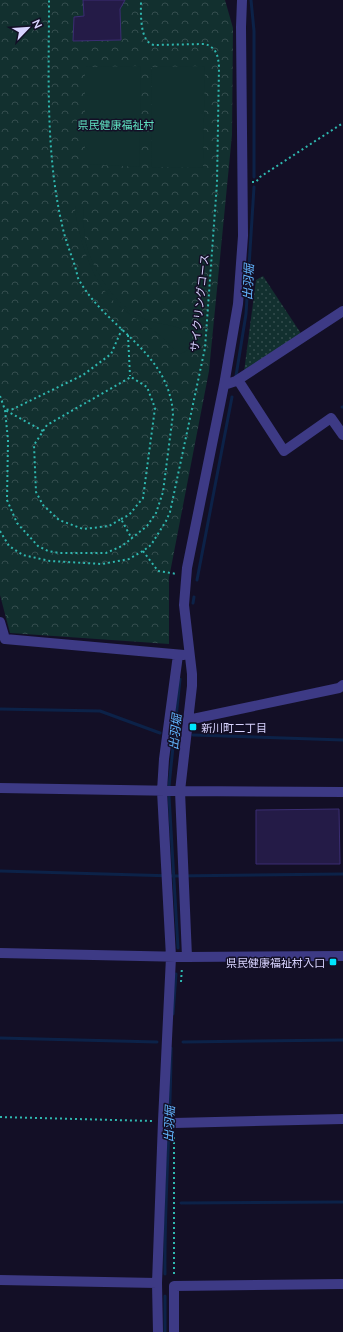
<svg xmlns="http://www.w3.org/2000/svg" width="343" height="1332" viewBox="0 0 343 1332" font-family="Lato,'Noto Sans JP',sans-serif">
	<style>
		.grass { fill: url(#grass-dots) }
		.park { fill: url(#park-crowns) }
		.pitch { fill: #12302f }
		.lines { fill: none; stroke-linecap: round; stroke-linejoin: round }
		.stream { stroke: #0c2248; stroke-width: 3 }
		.building { fill: #241b47; stroke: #3b2d73 }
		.path { stroke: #2fb8b0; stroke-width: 2; stroke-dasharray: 2 3; stroke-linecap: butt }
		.minor { stroke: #3d3a85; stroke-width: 10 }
		.poi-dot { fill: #00e5ff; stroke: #130f26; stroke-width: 1.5 }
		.labels { text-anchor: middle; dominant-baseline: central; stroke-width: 3; stroke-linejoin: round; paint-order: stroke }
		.park-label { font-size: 11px; fill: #5fe0c0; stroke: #130f26 }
		.street-label { font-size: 11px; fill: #d9d4ff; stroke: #130f26 }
		.poi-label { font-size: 11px; fill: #d9d4ff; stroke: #130f26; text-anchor: start }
		.water-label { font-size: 12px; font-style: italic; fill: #62b6ff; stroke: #130f26 }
	</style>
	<defs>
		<pattern id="grass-dots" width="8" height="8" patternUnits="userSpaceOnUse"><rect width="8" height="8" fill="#12302f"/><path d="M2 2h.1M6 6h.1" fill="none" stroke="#344d4e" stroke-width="1.8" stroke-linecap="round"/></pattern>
		<pattern id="park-crowns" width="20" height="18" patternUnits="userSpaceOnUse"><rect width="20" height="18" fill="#12302f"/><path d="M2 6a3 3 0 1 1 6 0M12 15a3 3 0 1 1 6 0" fill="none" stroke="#344d4e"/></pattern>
	</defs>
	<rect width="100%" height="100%" fill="#130f26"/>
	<path class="grass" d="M263 276 302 335 244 372 256 280Z"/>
	<path class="park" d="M0 0H225L233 28 232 135 209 371 169 578V644L10 633 0 595Z"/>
	<path class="pitch" d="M141 66 139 167 85 164V67Z
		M205 66 203 168 151 167 152 67Z
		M80 204 83 207C84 220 83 233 87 247 96 277 119 310 150 321 161 325 173 324 183 330 199 338 194 350 179 354 171 346 163 337 154 331 142 322 128 314 117 304 92 283 80 242 75 211L76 206Z"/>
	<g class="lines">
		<path class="stream" d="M251 0 254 31V177
			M236 376 246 314 254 187
			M342 407H343
			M197 580 232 397
			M193 603 194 597
			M0 709 100 711 160 733
			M193 735 343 740
			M169 786 180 679
			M169 796 178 948
			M0 871 174 876 343 874
			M173 1014 176 974
			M0 1038 157 1042
			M183 1042 343 1040
			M181 1203 343 1202
			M165 1274C164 1199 171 1123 171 1048
			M165 1332V1296"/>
	</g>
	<path class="building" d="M83 0H125L120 9 121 40 73 41 74 17 84 16Z
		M339 809 340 864H256V810Z"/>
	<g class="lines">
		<path class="path" d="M252 182H256L260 177 343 123
			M128 335 130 376
			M0 396 5 410 8 440 7 500 17 523 38 546 48 551 59 553H106L122 546 147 526 156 513 163 492 173 414C169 350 105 329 78 278 77 274 76 270 75 266 71 254 66 242 63 229 45 154 49 76 49 0
			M43 431 5 410 13 409 83 375 111 354 122 329
			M121 519 129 515 143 498 155 408 147 387 131 377 47 425 34 445 36 492 43 505 59 520 83 529 109 526 121 519 132 539
			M0 531 9 546 23 555 50 561 102 564 129 559 143 551 151 545 166 521 170 512 205 348 217 183 219 67C218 56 217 48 205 44L154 45C139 42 141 12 141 0
			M143 551 158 571 177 574
			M181 982 182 967
			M0 1117 153 1121
			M174 1132V1276"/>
		<path class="minor" d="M238 380 284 451 331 418 343 435
			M224 385 236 381 343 311
			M0 622 5 639 184 655
			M188 720 339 688 343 685
			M0 788 180 791 343 792
			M0 953 187 957 343 956
			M187 957 180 791 192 686V674L184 605 187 568 224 385 238 304 243 236 241 27 242 0
			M174 1123 343 1119
			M0 1280 157 1283
			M158 1332 157 1283 163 1121 171 957 162 791 164 759 178 655
			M174 1332V1286L343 1284"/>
	</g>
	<g class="poi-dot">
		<rect x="189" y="723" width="8" height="8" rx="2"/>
		<rect x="329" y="958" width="8" height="8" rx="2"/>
	</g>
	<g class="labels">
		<g class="park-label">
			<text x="116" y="124">県民健康福祉村</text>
		</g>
		<g class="street-label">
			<text transform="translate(199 303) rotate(-84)">サイクリングコース</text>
		</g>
		<g class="poi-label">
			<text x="201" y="727">新川町二丁目</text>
			<text x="325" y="962" text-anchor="end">県民健康福祉村入口</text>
		</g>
		<g class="water-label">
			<text transform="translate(248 282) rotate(-87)">出羽堀</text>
			<text transform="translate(175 732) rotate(-84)">出羽堀</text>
			<text transform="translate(169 1124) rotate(-87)">出羽堀</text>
		</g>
	</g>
	<g transform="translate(28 28) rotate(65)" stroke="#130f26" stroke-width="3" paint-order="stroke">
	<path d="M0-3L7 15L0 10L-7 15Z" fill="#d9d4ff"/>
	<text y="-6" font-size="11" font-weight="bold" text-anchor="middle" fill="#d9d4ff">N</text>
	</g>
</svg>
